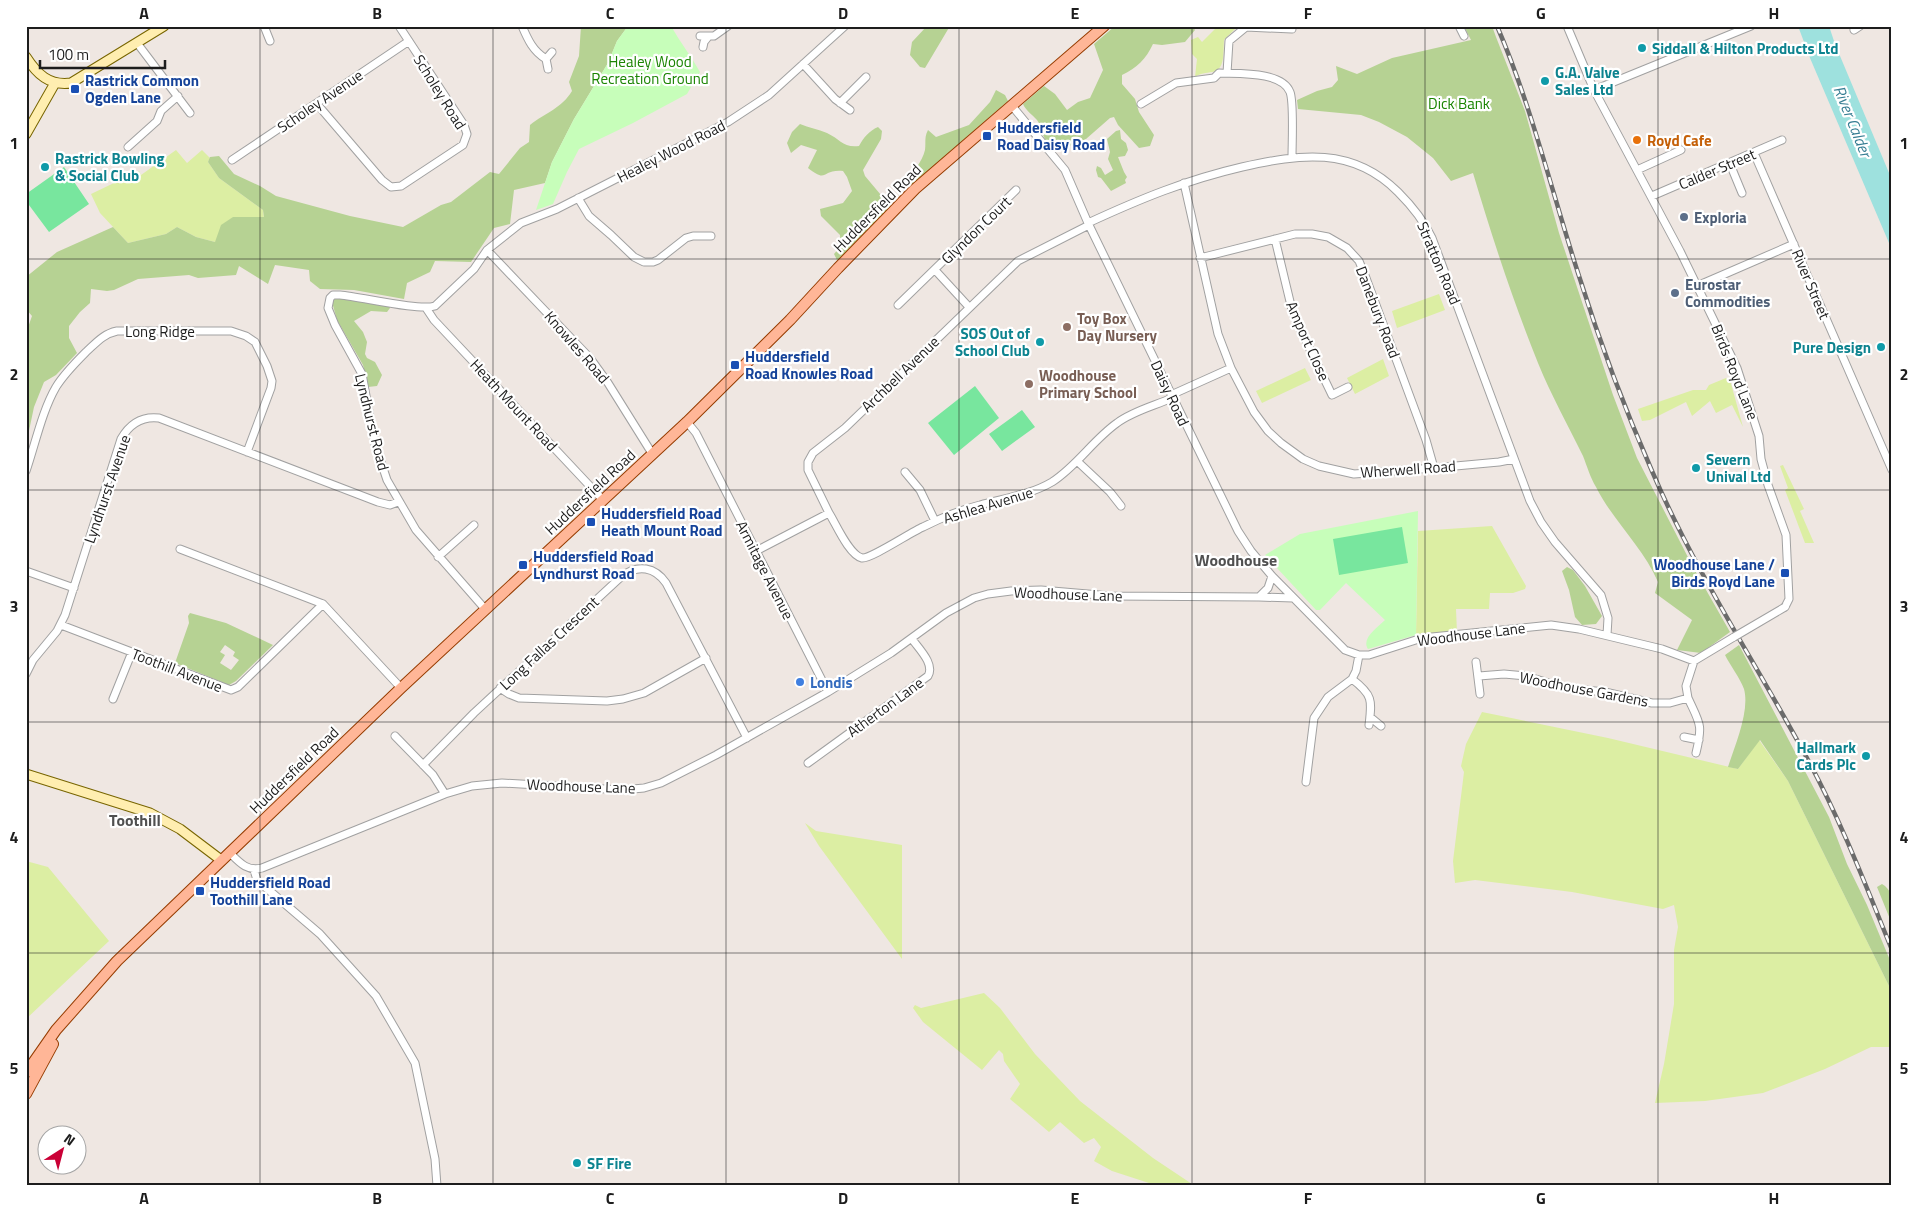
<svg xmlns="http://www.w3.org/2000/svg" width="1918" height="1212" viewBox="0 0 1918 1212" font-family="'Titillium Web',sans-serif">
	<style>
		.grass { fill: #dceea3 }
		.forest { fill: #b6d293; fill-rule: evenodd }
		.park { fill: #c7feba }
		.pitch { fill: #78e69e }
		.water { fill: #9ee1de }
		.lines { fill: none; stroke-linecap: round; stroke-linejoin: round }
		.street-casing { stroke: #a1a1a1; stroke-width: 9 }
		.secondary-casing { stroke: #786500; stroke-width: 11 }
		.primary-casing { stroke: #963c00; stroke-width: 12 }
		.street { stroke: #fff; stroke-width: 7 }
		.secondary { stroke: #ffeeb0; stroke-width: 9 }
		.primary { stroke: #ffb697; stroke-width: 10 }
		.rail-casing { stroke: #6b6b6b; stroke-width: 4.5 }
		.rail { stroke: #fff; stroke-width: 2.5; stroke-dasharray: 8; stroke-linecap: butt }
		.street-bridge-casing { stroke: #a1a1a1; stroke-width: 9; stroke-linecap: butt }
		.street-bridge { stroke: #fff; stroke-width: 7 }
		.grid { fill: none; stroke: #1d1d1d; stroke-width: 1; stroke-opacity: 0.55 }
		.culture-dot { fill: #0f9aa8; stroke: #fff; stroke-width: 2 }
		.transit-dot { fill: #1a4fb4; stroke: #fff; stroke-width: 2 }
		.food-dot { fill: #e8710a; stroke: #fff; stroke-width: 2 }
		.service-dot { fill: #5c6f8a; stroke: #fff; stroke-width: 2 }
		.education-dot { fill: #8d6e63; stroke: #fff; stroke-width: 2 }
		.shop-dot { fill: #3f7fe0; stroke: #fff; stroke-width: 2 }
		.labels { text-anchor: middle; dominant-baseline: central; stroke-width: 4.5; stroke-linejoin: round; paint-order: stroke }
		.culture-label { font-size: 15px; font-weight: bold; fill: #0d838f; stroke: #fff; text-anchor: start }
		.park-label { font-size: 15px; fill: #1a8402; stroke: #fff }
		.transit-label { font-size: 15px; font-weight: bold; fill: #164399; stroke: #fff; text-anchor: start }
		.street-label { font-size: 15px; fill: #1d1d1d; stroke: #fff }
		.food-label { font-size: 15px; font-weight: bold; fill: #c56008; stroke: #fff; text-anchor: start }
		.service-label { font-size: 15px; font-weight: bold; fill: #4e5e75; stroke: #fff; text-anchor: start }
		.education-label { font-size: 15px; font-weight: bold; fill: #785e54; stroke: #fff; text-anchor: start }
		.shop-label { font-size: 15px; font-weight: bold; fill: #366cbe; stroke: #fff; text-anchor: start }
		.water-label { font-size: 16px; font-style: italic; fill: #377e93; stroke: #fff }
		.neighbourhood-label { font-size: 16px; font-weight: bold; fill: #505050; stroke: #fff }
		.neatline { fill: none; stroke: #1d1d1d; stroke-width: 2 }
		.grid-label { font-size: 16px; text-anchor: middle; font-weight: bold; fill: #1d1d1d }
	</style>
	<rect width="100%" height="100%" fill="#efe7e2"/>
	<path class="grass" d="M1218 26 1237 27 1224 40C1223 51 1226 70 1212 72 1206 73 1200 73 1195 77L1197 59 1192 54 1191 40 1198 37 1202 42Z
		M176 150 187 163 202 150 210 158 208 162 219 178 263 210 264 218 215 242 196 237 177 227 166 234 128 243 100 213 91 194 139 171 141 175Z
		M1439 294 1445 310 1397 328 1392 311Z
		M1383 359 1389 376 1355 394 1347 378Z
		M1305 368 1311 380 1262 403 1256 391Z
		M1726 378 1730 380 1743 427 1732 405 1716 413 1710 401 1692 416 1686 402 1650 420 1642 421 1638 409 1693 390H1706L1709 385Z
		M1783 465 1804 509 1800 511 1814 543H1805L1785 490 1788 488 1780 466Z
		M1492 526 1526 586 1525 589 1513 593H1490L1489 609H1456L1457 633 1416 635 1418 531Z
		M1482 712 1608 738 1738 769 1759 740 1788 781 1892 992V1047H1871L1825 1069 1763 1093 1705 1101 1655 1103 1664 1064 1674 1004V950L1678 927 1674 905 1663 909 1572 892 1475 880 1455 883 1453 861 1464 772 1461 766 1466 744Z
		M805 823 816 831 902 845V959L819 846Z
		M26 861 48 867 109 941 26 1019Z
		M984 993 1000 1008 1035 1054 1080 1101 1153 1158 1195 1186H1152V1184L1112 1171 1094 1161 1101 1147 1094 1138 1084 1143 1060 1122 1049 1132 1010 1099 1020 1084 1004 1061 1003 1054 999 1050 982 1070 923 1022 913 1008 915 1005 921 1008Z"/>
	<path class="forest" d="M581 26H628L617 41 608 63 574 119 552 162 545 183 514 190 510 224 494 228 471 262 435 261 430 272 407 283 404 299 354 290 320 289 310 281 309 270 275 265 268 284 239 266 236 275 198 278 189 275 138 279 114 290 107 291 91 289 90 303 80 312 69 326V338L77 353 56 375 44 382 34 407 26 445V333L32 316 26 309V277L57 252 113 227 128 243 166 234 177 227 196 237 215 242 221 225 233 217H264L263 210 219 178 208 162 210 157 219 156 234 174 260 186 276 196 350 216 403 227 441 205 451 202 490 172 499 174 520 148 529 142 530 125C545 113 562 108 572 91L569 82 579 56Z
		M927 26H950L925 68 920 67 910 55 912 42Z
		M1115 26H1192L1195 30 1185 42 1162 45 1153 44C1146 59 1137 68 1122 75V84L1135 99 1139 112 1154 135 1150 146 1139 148 1118 125 1114 117 1110 118 1086 139 1057 151C1039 139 1046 133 1037 120 1032 114 1026 111 1023 104L1044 86 1055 94 1067 110 1078 102 1090 98 1103 70 1094 44Z
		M1464 26H1492L1496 37 1525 111 1559 233 1613 395 1637 458 1693 567 1730 632 1701 653 1677 650 1692 620 1655 593 1658 582C1643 547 1613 521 1596 487 1590 477 1587 466 1583 456 1568 425 1551 395 1538 363 1513 301 1492 237 1473 173L1451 181 1433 158 1407 137 1379 122 1361 115 1298 109 1297 100 1317 91 1332 87 1338 80 1336 66 1357 74 1392 58 1471 40Z
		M996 90 1005 95 1008 101 912 185 907 186 906 181C913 172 922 162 925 150 926 143 924 137 928 130L936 137 969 125 990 102Z
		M800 124C809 128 818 129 827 133 840 139 843 148 859 146 864 137 869 131 878 127L882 131 881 139 863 170 865 176 891 207 841 258 837 260 834 254 841 246 840 235 821 216 820 209 843 203 852 191 847 177 843 171C821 169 828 184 808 168L817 150 801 145 791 153 787 143 792 132Z
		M1120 130 1121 139 1126 143 1128 150 1125 156 1118 157 1124 172 1127 177 1125 180 1126 183 1111 191 1101 178 1098 177 1096 170 1097 166 1101 168 1105 175 1113 170 1108 159 1110 152 1107 139 1116 131Z
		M337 297 389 304 390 308 387 312 371 311 354 321 363 332 367 342 365 354 367 358 375 362 382 375 377 386 368 387 363 365 337 320 332 302Z
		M1567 567 1573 570 1585 586 1602 616 1596 624 1582 625 1575 617 1569 590 1562 571Z
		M190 613 226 623 273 645 236 681 229 685 175 663 189 623 188 616ZM225 645 235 652 233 656 239 660 231 670 220 663 225 655 220 652Z
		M1739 645 1829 817 1847 864 1867 905 1892 965V992L1788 781 1760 740 1738 769 1728 767C1735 745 1750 711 1744 689 1740 678 1730 665 1725 655Z
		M1882 884C1896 892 1892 909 1892 924L1877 887Z"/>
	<path class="park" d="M628 26H671C680 42 691 56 700 72L687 94 633 123 579 149 567 172 553 204 536 210 552 162 574 119 608 63 617 41Z
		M1418 511 1416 635 1368 649C1361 638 1377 628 1385 620L1346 583 1320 610H1316L1265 555 1300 534Z"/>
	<path class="pitch" d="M64 167 89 204 49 232 26 201V194Z
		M975 386 999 418 954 455 928 423Z
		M1022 410 1035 427 1002 451 989 434Z
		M1402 527 1408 563 1339 575 1333 539Z"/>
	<path class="water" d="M1798 26H1829L1835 44 1892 180V250L1810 58Z"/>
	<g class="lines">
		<defs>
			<path id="street" d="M264 26 270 41
				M522 26C528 40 533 51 546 59
				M1459 26 1464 36
				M1567 26 1594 90 1680 251 1737 368 1759 436 1761 459 1768 485 1786 535 1789 599 1785 607
				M1854 30 1860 26
				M700 36H714L728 26
				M137 43 190 113
				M703 47 704 42 708 37
				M803 64 835 99 850 110
				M548 69 546 59 552 52
				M1227 73 1229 41 1246 27 1292 29
				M1594 90 1751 26
				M840 103 866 77
				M317 104 382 180 391 187 401 186 463 145 467 134 464 125 399 26
				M1141 104 1176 83 1214 78 1219 73C1238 74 1282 71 1290 92 1294 102 1292 143 1292 157
				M1012 106 1065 170 1088 223 1238 531 1251 551 1272 576 1345 650 1359 655H1369L1422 638 1551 625 1579 629 1662 649 1694 661 1734 637
				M128 147 157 121 161 111 178 96
				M1754 153 1892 470
				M232 160 409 41
				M1730 164 1742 193
				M1637 170 1681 150
				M1184 183 1218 334 1231 368 1254 412 1268 431 1281 443 1303 459 1319 466 1354 474 1434 468 1499 462 1514 459
				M1652 196 1782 140
				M578 198 589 216 611 235 634 257 644 262H653L658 260 686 238 693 236H711
				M1088 223C1140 199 1186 180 1242 167 1300 154 1352 146 1398 192 1412 206 1424 221 1432 238L1530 501 1541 522 1555 542 1601 595 1608 618 1607 635
				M1275 239 1293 314 1332 395 1348 387
				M487 250 590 358 608 383 653 455
				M1200 258 1295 234H1312L1328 237 1347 248 1359 261 1366 278 1426 440 1434 468
				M935 270 969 307
				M1697 286 1794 244
				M898 305 1016 190
				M426 308 434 320 603 500
				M1171 395 1231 368
				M687 422 696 433 828 692
				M1077 461 1110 492 1121 506
				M26 471C35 445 42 411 56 387 64 374 75 363 86 352 96 343 103 334 117 331H231L246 336 255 342 267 366 272 381 271 388 247 452
				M905 472 920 490 935 521
				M829 513 808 470V462L813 453 845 428 1018 261 1089 225
				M180 549 323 604 401 688
				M756 551 829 513C836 524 849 555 862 558 871 559 911 532 923 527 941 518 960 510 980 505 1005 498 1030 495 1052 482 1077 466 1093 440 1117 423 1133 411 1154 406 1172 398
				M438 557 474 525
				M26 571 74 588
				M1259 597 1293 598
				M485 609 416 530 387 480 375 444 362 374 335 325 328 308 330 298 333 295H340C362 297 418 311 435 306L474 269 487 250 521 223 557 209 728 122 769 95 845 26
				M61 625 231 690 238 687 323 604
				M1476 662 1480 694
				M26 674 33 660 57 631 65 615 121 439C130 423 142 416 159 418L378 502 390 505 398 502
				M1479 676 1504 674 1526 676 1565 688 1605 692 1652 703H1670L1688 698C1700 724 1703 724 1696 753
				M1352 679C1373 695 1372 700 1369 725
				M500 688 509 694 519 698 607 701 623 699 644 693 706 658
				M1688 698 1686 686 1694 661
				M113 699 132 652
				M1370 717 1381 726
				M395 736 433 775 445 794
				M1684 737 1699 740
				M808 763 928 676C935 664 919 649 912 639
				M423 765 474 713 622 576C638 564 655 567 666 583L747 738
				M1306 782 1314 718 1328 697 1352 679 1356 671 1359 655
				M229 852C239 862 247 872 262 868L445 794 472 786 502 783 622 790 644 788 661 783 716 755 828 692 891 653 946 613 974 598 988 594 1011 591 1041 590 1111 596 1259 597 1268 588 1272 576
				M254 870 257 880 320 934 376 996 415 1063 435 1159 437 1186"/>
			<path id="secondary" d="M26 57C37 74 49 86 71 83L164 26
				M26 134 55 83
				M26 774 150 813 180 829 221 860"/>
			<path id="primary" d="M26 1073 56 1030 117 961 401 688 687 422 790 320 838 268 915 189 1104 26
				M26 1094 53 1044"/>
		</defs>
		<use href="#street" class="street-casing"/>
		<use href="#secondary" class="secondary-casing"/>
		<use href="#primary" class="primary-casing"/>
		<use href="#street" class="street"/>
		<use href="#secondary" class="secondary"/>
		<use href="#primary" class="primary"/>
		<defs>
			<path id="rail" d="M1497 26C1532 107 1552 193 1579 276 1600 343 1624 407 1652 471 1695 572 1756 663 1808 760 1841 821 1866 886 1892 950"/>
		</defs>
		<use href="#rail" class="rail-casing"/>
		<use href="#rail" class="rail"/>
		<defs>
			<path id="street-bridge" d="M1734 637 1785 607"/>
		</defs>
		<use href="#street-bridge" class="street-bridge-casing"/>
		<use href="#street-bridge" class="street-bridge"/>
	</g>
	<path class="grid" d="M260 26V1186M493 26V1186M726 26V1186M959 26V1186M1192 26V1186M1425 26V1186M1658 26V1186M26 259H1892M26 490H1892M26 722H1892M26 953H1892"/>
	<g class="culture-dot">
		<circle cx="1642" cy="48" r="5"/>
		<circle cx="1545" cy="81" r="5"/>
		<circle cx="45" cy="167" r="5"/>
		<circle cx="1040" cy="342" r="5"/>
		<circle cx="1881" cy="347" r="5"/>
		<circle cx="1696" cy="468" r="5"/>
		<circle cx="1866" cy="756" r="5"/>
		<circle cx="577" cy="1163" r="5"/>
	</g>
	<g class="transit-dot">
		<rect x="70" y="84" width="10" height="10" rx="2.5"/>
		<rect x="982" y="131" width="10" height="10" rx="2.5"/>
		<rect x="730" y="360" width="10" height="10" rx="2.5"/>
		<rect x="586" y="517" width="10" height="10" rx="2.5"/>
		<rect x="518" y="560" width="10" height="10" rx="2.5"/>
		<rect x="1780" y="568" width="10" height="10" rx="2.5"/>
		<rect x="195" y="886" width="10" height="10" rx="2.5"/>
	</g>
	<circle class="food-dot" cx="1637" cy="140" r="5"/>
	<g class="service-dot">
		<circle cx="1684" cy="217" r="5"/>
		<circle cx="1675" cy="293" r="5"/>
	</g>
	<g class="education-dot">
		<circle cx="1067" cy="327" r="5"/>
		<circle cx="1029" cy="384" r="5"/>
	</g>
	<circle class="shop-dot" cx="800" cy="682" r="5"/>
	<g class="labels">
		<g class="culture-label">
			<text x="1652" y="48">Siddall &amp; Hilton Products Ltd</text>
			<text x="1555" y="72">G.A. Valve<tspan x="1555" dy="17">Sales Ltd</tspan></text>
			<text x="55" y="158">Rastrick Bowling<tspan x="55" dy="17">&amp; Social Club</tspan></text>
			<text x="1030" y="333" text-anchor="end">SOS Out of<tspan x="1030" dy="17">School Club</tspan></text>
			<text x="1871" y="347" text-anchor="end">Pure Design</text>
			<text x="1706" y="459">Severn<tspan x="1706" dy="17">Unival Ltd</tspan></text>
			<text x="1856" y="747" text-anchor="end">Hallmark<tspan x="1856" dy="17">Cards Plc</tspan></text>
			<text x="587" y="1163">SF Fire</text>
		</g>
		<g class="park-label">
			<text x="650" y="61">Healey Wood<tspan x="650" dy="17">Recreation Ground</tspan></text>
			<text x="1459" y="103">Dick Bank</text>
		</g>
		<g class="transit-label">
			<text x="85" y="80">Rastrick Common<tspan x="85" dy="17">Ogden Lane</tspan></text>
			<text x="997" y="127">Huddersfield<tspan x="997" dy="17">Road Daisy Road</tspan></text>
			<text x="745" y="356">Huddersfield<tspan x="745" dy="17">Road Knowles Road</tspan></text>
			<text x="601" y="513">Huddersfield Road<tspan x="601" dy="17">Heath Mount Road</tspan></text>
			<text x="533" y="556">Huddersfield Road<tspan x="533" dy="17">Lyndhurst Road</tspan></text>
			<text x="1775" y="564" text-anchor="end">Woodhouse Lane /<tspan x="1775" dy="17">Birds Royd Lane</tspan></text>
			<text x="210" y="882">Huddersfield Road<tspan x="210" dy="17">Toothill Lane</tspan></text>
		</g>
		<g class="street-label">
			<text transform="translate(440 92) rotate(58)">Scholey Road</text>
			<text transform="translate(320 101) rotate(-34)">Scholey Avenue</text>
			<text transform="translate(671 151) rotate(-27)">Healey Wood Road</text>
			<text transform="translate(1717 169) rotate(-23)">Calder Street</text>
			<text transform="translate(877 208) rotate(-45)">Huddersfield Road</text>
			<text transform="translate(976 230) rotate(-44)">Glyndon Court</text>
			<text transform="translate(1439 263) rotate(67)">Stratton Road</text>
			<text transform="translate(1811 284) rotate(67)">River Street</text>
			<text transform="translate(1378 312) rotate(69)">Danebury Road</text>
			<text x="160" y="331">Long Ridge</text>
			<text transform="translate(1308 341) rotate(66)">Amport Close</text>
			<text transform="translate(577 347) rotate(49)">Knowles Road</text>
			<text transform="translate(1735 372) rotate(68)">Birds Royd Lane</text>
			<text transform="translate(900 374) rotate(-44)">Archbell Avenue</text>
			<text transform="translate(1170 393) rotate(65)">Daisy Road</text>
			<text transform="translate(514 405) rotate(47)">Heath Mount Road</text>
			<text transform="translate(372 422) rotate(76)">Lyndhurst Road</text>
			<text transform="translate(1408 469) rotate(-4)">Wherwell Road</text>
			<text transform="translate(107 489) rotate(-71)">Lyndhurst Avenue</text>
			<text transform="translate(590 492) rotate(-43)">Huddersfield Road</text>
			<text transform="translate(988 505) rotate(-17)">Ashlea Avenue</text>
			<text transform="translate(765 570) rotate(63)">Armitage Avenue</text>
			<text transform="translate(1068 594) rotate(2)">Woodhouse Lane</text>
			<text transform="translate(1471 634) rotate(-7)">Woodhouse Lane</text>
			<text transform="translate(549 643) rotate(-43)">Long Fallas Crescent</text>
			<text transform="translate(177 670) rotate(21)">Toothill Avenue</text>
			<text transform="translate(1584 689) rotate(11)">Woodhouse Gardens</text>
			<text transform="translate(885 707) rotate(-36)">Atherton Lane</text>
			<text transform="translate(294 770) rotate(-44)">Huddersfield Road</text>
			<text transform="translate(581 786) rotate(2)">Woodhouse Lane</text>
		</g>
		<g class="food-label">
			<text x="1647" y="140">Royd Cafe</text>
		</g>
		<g class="service-label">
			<text x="1694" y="217">Exploria</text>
			<text x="1685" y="284">Eurostar<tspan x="1685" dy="17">Commodities</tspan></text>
		</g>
		<g class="education-label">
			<text x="1077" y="318">Toy Box<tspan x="1077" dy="17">Day Nursery</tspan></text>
			<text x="1039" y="375">Woodhouse<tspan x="1039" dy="17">Primary School</tspan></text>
		</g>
		<g class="shop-label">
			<text x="810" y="682">Londis</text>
		</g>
		<g class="water-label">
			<text transform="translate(1853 121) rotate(68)">River Calder</text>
		</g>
		<g class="neighbourhood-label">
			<text x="1236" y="560">Woodhouse</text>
			<text x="135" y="820">Toothill</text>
		</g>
	</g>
	<rect width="1918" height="1212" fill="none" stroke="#ffffff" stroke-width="55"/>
	<g transform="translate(62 1150) rotate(36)"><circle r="24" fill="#ffffff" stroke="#a5a5a5"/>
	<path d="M0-4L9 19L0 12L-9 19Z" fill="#ca0036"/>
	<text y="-8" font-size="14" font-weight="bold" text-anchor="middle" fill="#1d1d1d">N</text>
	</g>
	<path d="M40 60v8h125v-8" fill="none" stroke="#1d1d1d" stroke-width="2.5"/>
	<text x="48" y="60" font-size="15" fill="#1d1d1d" stroke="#ffffff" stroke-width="4" paint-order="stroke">100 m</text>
	<rect x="28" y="28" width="1862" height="1156" class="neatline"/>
	<g class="grid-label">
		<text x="144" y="19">A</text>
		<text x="377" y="19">B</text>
		<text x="610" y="19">C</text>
		<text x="843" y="19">D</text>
		<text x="1075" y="19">E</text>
		<text x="1308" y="19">F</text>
		<text x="1541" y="19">G</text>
		<text x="1774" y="19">H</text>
		<text x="14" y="149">1</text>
		<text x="1904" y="149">1</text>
		<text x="14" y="380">2</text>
		<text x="1904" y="380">2</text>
		<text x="14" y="612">3</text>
		<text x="1904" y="612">3</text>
		<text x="14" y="843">4</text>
		<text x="1904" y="843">4</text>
		<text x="14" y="1074">5</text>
		<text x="1904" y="1074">5</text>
		<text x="144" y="1204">A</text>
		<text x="377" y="1204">B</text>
		<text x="610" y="1204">C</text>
		<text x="843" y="1204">D</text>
		<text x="1075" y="1204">E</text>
		<text x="1308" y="1204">F</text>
		<text x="1541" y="1204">G</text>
		<text x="1774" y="1204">H</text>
	</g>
</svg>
